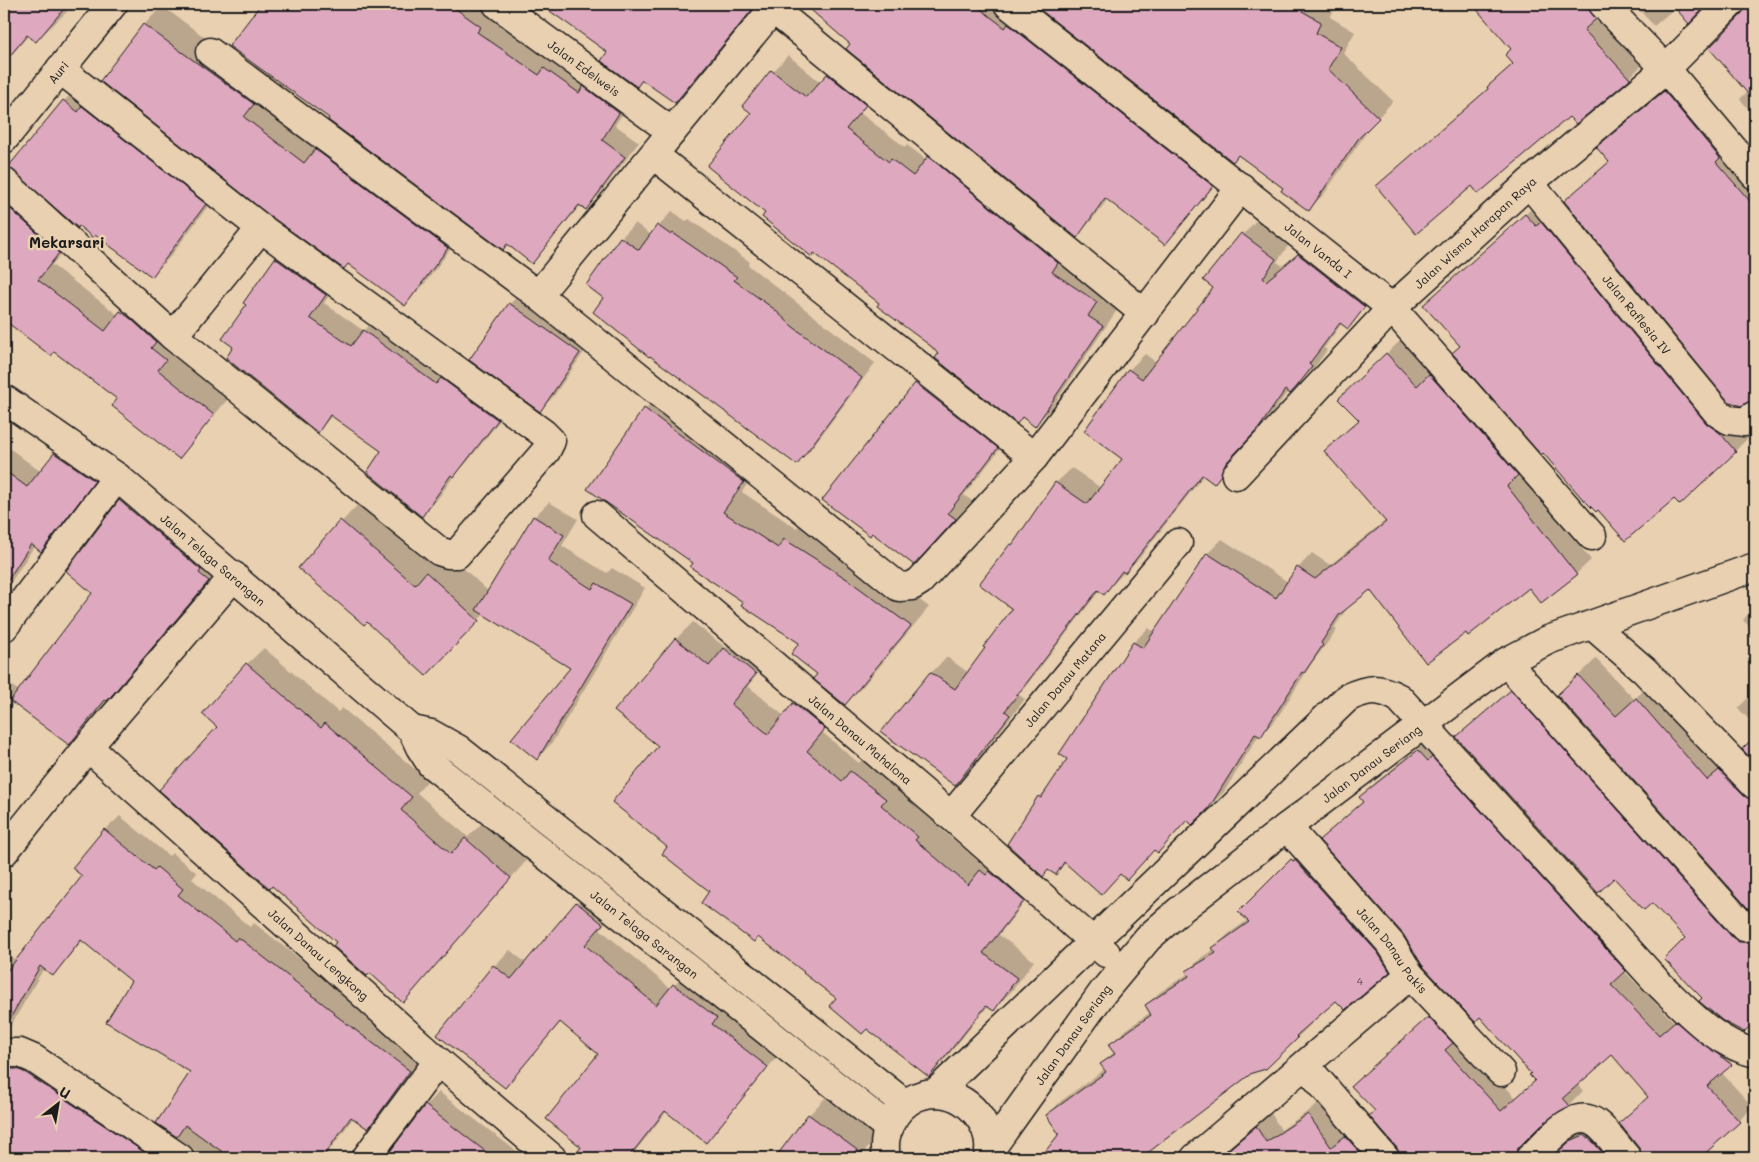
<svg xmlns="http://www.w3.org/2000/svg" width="1759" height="1162" viewBox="0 0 1759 1162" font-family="Mali,sans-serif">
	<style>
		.shadow { fill: #0003 }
		.building { fill: #dea8be; stroke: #1c1c1c }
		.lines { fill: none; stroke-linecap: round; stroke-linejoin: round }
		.street-casing { stroke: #1c1c1c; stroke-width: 31 }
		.secondary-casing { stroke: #1c1c1c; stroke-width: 31 }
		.street { stroke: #e9d0b1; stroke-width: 28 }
		.secondary { stroke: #e9d0b1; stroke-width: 28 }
		.labels { text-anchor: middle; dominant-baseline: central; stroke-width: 5; stroke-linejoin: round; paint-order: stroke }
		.number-label { font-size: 10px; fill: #4c3f44 }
		.street-label { font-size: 12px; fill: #1c1c1c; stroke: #e9d0b1 }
		.quarter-label { font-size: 15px; font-weight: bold; fill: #1c1c1c; stroke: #e9d0b1 }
	</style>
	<rect width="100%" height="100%" fill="#e9d0b1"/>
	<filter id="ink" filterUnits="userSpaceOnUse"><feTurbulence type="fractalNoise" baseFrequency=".02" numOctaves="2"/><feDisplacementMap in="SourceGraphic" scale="10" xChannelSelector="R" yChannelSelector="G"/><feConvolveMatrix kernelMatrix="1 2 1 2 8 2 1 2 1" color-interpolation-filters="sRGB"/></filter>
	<g filter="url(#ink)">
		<path class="shadow" d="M4 4H75L36 41 29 35 4 63Z
			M262 4H482L494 12 490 17 553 61 633 98 615 125 639 142 600 194 586 208 581 205 532 262 230 46Z
			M542 4H758L675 102 644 79 637 86 609 51Z
			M806 4H1007L1227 171 1165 244 1108 199 1091 221 1076 236Z
			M1035 4H1331L1336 7 1330 17 1355 32 1343 53 1393 101 1373 123 1324 194 1309 209 1285 188 1239 154 1233 160Z
			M1472 4H1609L1643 64 1629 78 1570 115 1472 184 1378 186 1489 88 1514 63 1513 49Z
			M1634 4H1707L1689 22 1676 7 1654 26Z
			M1750 4H1755V117L1740 99 1748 91 1742 16Z
			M162 6 466 228 423 286 404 304 144 25Z
			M788 55 820 82 836 66 880 90 860 113 905 147 907 145 927 160 944 142 1112 286 1102 300 1117 310 1050 410 1034 425 1023 416 1017 422 881 303 767 213 753 113 744 106Z
			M1679 78 1755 184V399L1741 404 1566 201 1610 161 1598 147Z
			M82 83 223 186 170 257 152 275 10 167 64 101Z
			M4 178 73 238 52 265 118 315 136 297 180 345 172 355 228 399 178 458 119 399 55 350 7 321 4 324Z
			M1540 201 1749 437 1735 451 1462 346 1425 305Z
			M672 211 686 221 689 219 750 262 748 265 875 363 811 449 797 464 605 298 621 238 635 223 651 235Z
			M1258 218 1290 243 1277 262 1283 266 1314 239 1380 291 1348 327 1342 323 1324 348 1327 350 1314 368 1290 392 1288 391 1274 411 1240 447 1236 458 1229 467 1214 482 1204 475 1141 556 1104 593 1100 590 1019 695 1025 699 971 769 955 785 931 673 947 657 969 673 1014 608 1011 545 1020 536 1056 483 1072 468 1101 488 1124 459 1085 431 1129 370 1145 354 1157 363 1215 288 1204 280Z
			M291 244 340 280 324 303 364 331 378 316 512 405 468 461 454 476 436 501 422 515 383 451 333 415 318 431 235 346 247 305 245 303 276 258Z
			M523 290 593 339 553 397 540 410 471 360 510 304Z
			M1401 340 1521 471 1591 560 1576 574 1541 601 1529 587 1466 631 1371 588 1349 605 1334 628 1337 630 1312 663 1275 721 1259 735 1224 792 1192 823 1188 819 1158 851 1155 849 1121 873 1101 893 1067 862 1056 873 1039 797 1052 784 1068 759 1061 754 1134 642 1148 628 1155 632 1208 553 1222 539 1288 582 1298 568 1312 553 1330 565 1386 520 1325 451 1360 419 1354 385Z
			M933 366 1014 431 964 495 972 501 931 546 873 532 824 500 916 383Z
			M664 390 762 462 742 492 796 528 804 521 866 560 929 607 864 685 845 704 819 674 801 643 695 562 645 409Z
			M70 439 109 465 56 535 41 550 35 545 4 593V444L41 472Z
			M138 483 226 563 87 726 69 744 14 703 4 717V680L19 691 94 593 67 571 120 501Z
			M361 501 435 565 447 553 489 592 534 517 549 502 578 519 562 546 607 573 612 568 645 588 552 743 537 759 571 668 484 614 445 655 367 621 300 567Z
			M1755 607V633L1743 620Z
			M693 622 726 648 742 632 772 656 748 686 784 716 812 686 842 711 823 733 859 763 868 754 934 819 932 821 985 867 998 854 1040 883 999 935 1034 961 1011 992 993 1009 988 1006 946 1058 929 1076 711 891 669 847 660 746 676 639Z
			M264 648 338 712 342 708 428 780 417 793 468 837 482 823 527 860 403 1001 338 942 219 727 247 664Z
			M1596 659 1634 699 1654 682 1755 772V914L1558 695Z
			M1529 674 1755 923V1020L1744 1031 1704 998 1686 938 1652 901 1614 876 1457 737Z
			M1755 691V726L1738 708Z
			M1433 737 1639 956 1624 971 1674 1022 1690 1008 1744 1050 1721 1072 1753 1107 1699 1158H1671L1656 1142 1649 1096 1612 1053 1577 1084 1583 1091 1569 1105 1549 1116 1532 1133 1528 1147 1538 1158H1401L1376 1111 1367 1072 1443 1004 1458 1036 1516 1098 1536 1081 1533 1074 1321 840 1364 801 1361 797 1375 783Z
			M120 816 169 856 172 853 197 873 192 879 250 927 254 923 349 997 348 999 424 1055 383 1112 368 1127 354 1117 324 1158H197L195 1150 158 1123 192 1072 133 981 83 940 53 975 44 968 13 1022 4 1032V953L17 960 84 876 105 830Z
			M1306 846 1403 957 1389 971 1336 999 1310 1022 1311 1024 1266 1068 1251 1072 1139 1158H1042L1061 1134 1048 1115 1061 1101 1105 1069 1102 1064 1115 1051 1110 1045 1124 1031 1151 1012 1146 1005 1160 992 1189 973 1188 971 1202 957 1215 949 1214 948 1228 934 1248 920 1240 912Z
			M593 887 618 908 600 929 671 989 690 969 783 1050 705 1141 667 1111 630 1158H590L608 1103 600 1054 561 1022 505 1086 439 1035 494 966 510 950 526 963Z
			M21 1054 191 1158H4V1073Z
			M439 1092 523 1156 525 1154 531 1158H387L426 1106Z
			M825 1098 876 1136 860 1158H776L809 1115Z
			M1323 1101 1346 1134 1360 1123 1393 1158H1216L1271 1113 1281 1130Z
			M1585 1128 1635 1158H1551Z
			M755 1150 766 1158H747Z"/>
		<path class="building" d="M4 4H68L36 42 27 35 4 63Z
			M261 4H449L481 27 477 32 539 75 544 68 579 93 583 86 619 113 602 140 625 157 586 210 579 205 532 264 507 244 503 250 328 120 329 118 229 46Z
			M540 4H757L675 103 642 80 637 87 601 61 607 52Z
			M804 4H974L1005 28 1008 24 1213 186 1165 245 1105 198 1077 238 846 49 850 44Z
			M1033 4H1290L1321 22 1316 33 1341 47 1328 69 1379 118 1358 139 1309 211 1281 191 1283 188 1238 155 1233 162Z
			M1472 4H1588V8L1596 19 1584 30 1630 79 1576 124 1569 117 1478 194 1472 186 1416 234 1376 186 1488 89 1487 87 1513 64 1505 55 1511 49Z
			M1672 4H1708L1689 24Z
			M1745 4H1755V102L1709 48 1741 15Z
			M143 24 254 104 244 117 304 163 315 149 448 248 405 306 348 264 344 269 270 216 100 81Z
			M771 70 806 97 827 74 866 105 846 129 889 162 891 159 913 176 928 156 1058 263 1052 272 1097 302 1088 316 1103 326 1035 427 1022 417 1017 424 935 358 938 354 932 347 877 306 879 303 814 253 812 257 762 217 765 213 707 166 751 113 742 106Z
			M1664 91 1720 158 1716 162 1755 207V400L1741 406 1728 401 1564 201 1609 162 1596 147Z
			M63 100 78 112 82 106 206 204 152 277 95 235 93 238 79 226 78 228 8 167Z
			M4 203 59 253 38 280 105 331 120 311 131 319 156 342 151 348 166 360 158 370 214 415 179 459 112 406 117 399 54 352 51 356 4 320Z
			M1525 214 1536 226 1541 222 1706 423 1720 433 1736 452 1680 505 1674 499 1625 541 1598 510 1596 512 1580 496 1543 453 1541 455 1452 353 1460 346 1423 305Z
			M657 225 671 235 673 233 737 277 734 280 774 309 792 326 862 378 797 465 650 356 649 357 593 312 603 298 586 285 620 237 639 250Z
			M1241 233 1276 259 1263 278 1266 281 1298 254 1365 307 1348 329 1340 323 1309 364 1312 367 1298 385 1290 394 1285 390 1259 428 1225 464 1221 475 1214 484 1202 475 1125 573 1122 571 1104 595 1098 590 1005 711 1010 715 955 786 881 732 930 672 955 689 985 648 983 647 1012 609 979 584 1010 544 1012 545 1055 482 1087 504 1122 459 1084 431 1128 369 1142 379 1213 288 1203 280Z
			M275 258 326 295 310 318 351 346 363 330 436 384 441 378 498 420 454 477 451 475 422 517 367 472 381 451 330 415 318 433 226 358 233 347 222 339 246 305 243 303Z
			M509 303 580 353 540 412 469 360Z
			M1386 353 1417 386 1429 374 1518 475 1507 486 1577 575 1541 603 1529 588 1468 636 1466 633 1426 663 1370 590 1339 615 1321 643 1323 645 1304 673 1302 672 1261 737 1255 734 1209 808 1192 825 1187 820 1158 853 1154 850 1127 880 1120 874 1101 895 1064 862 1056 875 1048 870 1043 877 1007 844 1038 796 1041 798 1067 759 1059 754 1133 642 1143 648 1207 553 1276 598 1297 567 1315 579 1386 522 1324 451 1359 420 1338 399Z
			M915 383 998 448 948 513 956 519 914 565 872 533 870 536 822 500Z
			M644 408 744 482 723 512 778 548 784 539 847 579 911 626 845 705 813 679 817 674 791 654 799 643 741 605 743 602 690 567 693 563 587 489Z
			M54 453 95 481 41 552 31 544 4 586V470L27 487Z
			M119 500 201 570 199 573 209 581 107 701 105 700 69 745 10 701 92 593 66 571Z
			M533 516 564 535 548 561 592 589 596 583 631 604 537 760 511 739 570 668 476 610Z
			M340 520 415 585 426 572 479 621 426 676 367 622 364 625 298 568Z
			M675 638 709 666 724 648 756 674 731 704 768 734 793 703 825 729 807 751 842 781 850 771 886 799 881 805 918 837 915 840 968 885 980 870 986 875 989 871 1024 901 983 953 1017 978 994 1011 986 1006 929 1077 867 1029 862 1034 829 1006 836 998 803 973 804 972 758 937 754 942 701 903 709 891 662 854 667 847 612 802 658 746 614 711Z
			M246 663 321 728 325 723 412 797 401 810 451 854 465 838 511 878 403 1003 370 973 367 976 333 946 336 942 272 886 270 889 159 790 217 727 202 714Z
			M1578 675 1616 716 1636 698 1707 780 1719 770 1744 796 1755 800V916L1557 695Z
			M1511 690 1732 937 1739 942H1747L1755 938V1021L1744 1032 1723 1021 1701 1003 1699 1001 1702 998 1664 959 1685 938 1652 903 1644 910 1614 878 1598 893 1456 737Z
			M1755 736V763L1742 749Z
			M1418 750 1428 761 1432 757 1626 971 1611 985 1659 1035 1675 1021 1732 1065 1707 1086 1740 1122 1700 1158H1642L1639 1148 1619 1123 1648 1097 1612 1055 1563 1098 1570 1106 1541 1125 1519 1147 1515 1158H1400L1397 1148 1369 1116 1375 1111 1351 1086 1428 1017 1453 1043 1445 1050 1501 1111 1535 1081 1529 1075 1531 1074 1480 1017 1475 1022 1422 965 1403 934 1319 840 1363 802 1359 797Z
			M104 829 154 870 157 867 183 889 178 895 235 941 238 937 335 1013 334 1014 410 1071 368 1129 351 1117 322 1158H231L185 1125 177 1137 156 1123 190 1072 106 1022 131 981 81 940 53 976 40 966 4 1029V975L82 876 72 868Z
			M1291 859 1293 861 1295 860 1378 953 1390 972 1345 1010 1336 1001 1296 1036 1298 1038 1266 1069 1252 1073 1141 1158H1040L1059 1134 1046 1115 1106 1072 1100 1064 1115 1054 1108 1045 1151 1015 1145 1005 1189 976 1186 971 1216 953 1212 948 1249 922 1238 912Z
			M576 902 603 924 585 945 656 1005 673 984 717 1018 712 1024 768 1067 706 1143 665 1111 628 1158H573L581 1147 546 1119 598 1054 560 1022 505 1088 437 1035 493 965 511 979Z
			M4 1069H17L26 1073 153 1158H4Z
			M425 1105 494 1158H385Z
			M808 1114 868 1158H775Z
			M1308 1114 1331 1147 1345 1136 1365 1158H1219L1256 1126 1266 1142Z
			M1584 1135 1593 1142 1607 1158H1552L1570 1141Z"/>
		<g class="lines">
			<defs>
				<g id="street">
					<path id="s1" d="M497 4 672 132"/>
					<path id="s2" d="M1008 4 1392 308 1592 536"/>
					<path d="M1603 4 1666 69 1755 175"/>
					<path d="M773 9 1145 314"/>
					<path d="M210 52 538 295 899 587 912 586 920 581 1034 457 1241 187"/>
					<path d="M654 155 1034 457"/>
					<path d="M4 182 173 336 439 551 448 554H457L546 451 551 441 543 433 261 228 60 69"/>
					<path id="s3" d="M1529 183 1718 413 1729 420 1745 422 1755 415"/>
					<path d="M538 295 777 4"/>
					<path d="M173 336 261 228"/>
					<path id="s4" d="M4 399 117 477 412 730 420 747 431 764 889 1128"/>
					<path id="s5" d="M1236 475 1392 308 1529 183 1666 69 1730 4"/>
					<path id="s6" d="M597 515 951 816 1106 953"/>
					<path d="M1592 625 1644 670 1755 785"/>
					<path d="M4 627 117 477"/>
					<path d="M412 730 431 734 458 749 905 1104"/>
					<path id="s7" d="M88 747 438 1061 552 1158"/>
					<path id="s8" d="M951 816 1178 543"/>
					<path id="s9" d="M1287 827 1391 944 1410 975 1501 1072"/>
					<path d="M4 852 88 747 234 576"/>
					<path d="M1744 927 1506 662 1548 640 1755 567"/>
					<path d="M4 1053H20L34 1059 180 1158"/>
					<path d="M1306 1066 1385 1158"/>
					<path d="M935 1093 1347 698C1368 688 1378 687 1399 698L1658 983C1687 1011 1715 1043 1755 1053"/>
					<path id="s10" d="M990 1150 1103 992 1148 938 1180 910 1287 827 1506 662"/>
					<path d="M366 1158 438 1061"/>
					<path d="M886 1158C880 1128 901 1094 935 1093 968 1093 995 1126 988 1158"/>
					<path d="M1195 1158 1410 975"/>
					<path d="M1530 1158C1546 1144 1573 1106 1596 1123 1608 1132 1617 1147 1627 1158"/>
				</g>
				<g id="secondary">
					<path id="s11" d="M4 139 113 4"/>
				</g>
			</defs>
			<use href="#street" class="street-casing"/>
			<use href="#secondary" class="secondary-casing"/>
			<use href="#street" class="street"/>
			<use href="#secondary" class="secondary"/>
		</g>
	</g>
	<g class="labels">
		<g class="number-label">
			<text x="1360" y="981">4</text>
		</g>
		<g class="street-label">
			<text stroke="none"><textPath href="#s1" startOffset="108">Jalan Edelweis</textPath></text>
			<text stroke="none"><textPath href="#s11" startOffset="86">Auri</textPath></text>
			<text stroke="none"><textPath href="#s5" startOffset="341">Jalan Wisma Harapan Raya</textPath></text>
			<text stroke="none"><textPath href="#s2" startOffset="396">Jalan Vanda I</textPath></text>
			<text stroke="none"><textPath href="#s3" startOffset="170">Jalan Raflesia IV</textPath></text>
			<text stroke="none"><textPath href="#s4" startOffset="264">Jalan Telaga Sarangan</textPath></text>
			<text stroke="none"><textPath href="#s8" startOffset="178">Jalan Danau Matana</textPath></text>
			<text stroke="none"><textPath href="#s6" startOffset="346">Jalan Danau Mahalona</textPath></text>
			<text stroke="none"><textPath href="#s10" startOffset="548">Jalan Danau Seriang</textPath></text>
			<text stroke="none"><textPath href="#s4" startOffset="838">Jalan Telaga Sarangan</textPath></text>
			<text stroke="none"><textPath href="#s9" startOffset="162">Jalan Danau Pakis</textPath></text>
			<text stroke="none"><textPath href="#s7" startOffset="310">Jalan Danau Lengkong</textPath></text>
			<text stroke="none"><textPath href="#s10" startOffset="142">Jalan Danau Seriang</textPath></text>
		</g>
		<g class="quarter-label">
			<text x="67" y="242">Mekarsari</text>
		</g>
	</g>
	<rect width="1759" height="1162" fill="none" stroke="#e9d0b1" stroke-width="20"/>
	<rect x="10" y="10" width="1739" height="1142" fill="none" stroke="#1c1c1c" stroke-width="2" filter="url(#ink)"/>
	<g transform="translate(58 1104) rotate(31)" stroke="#e9d0b1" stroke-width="4" paint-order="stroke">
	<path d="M0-4L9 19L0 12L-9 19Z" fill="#1c1c1c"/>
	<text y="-8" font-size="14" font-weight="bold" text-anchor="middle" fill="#1c1c1c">U</text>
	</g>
</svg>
